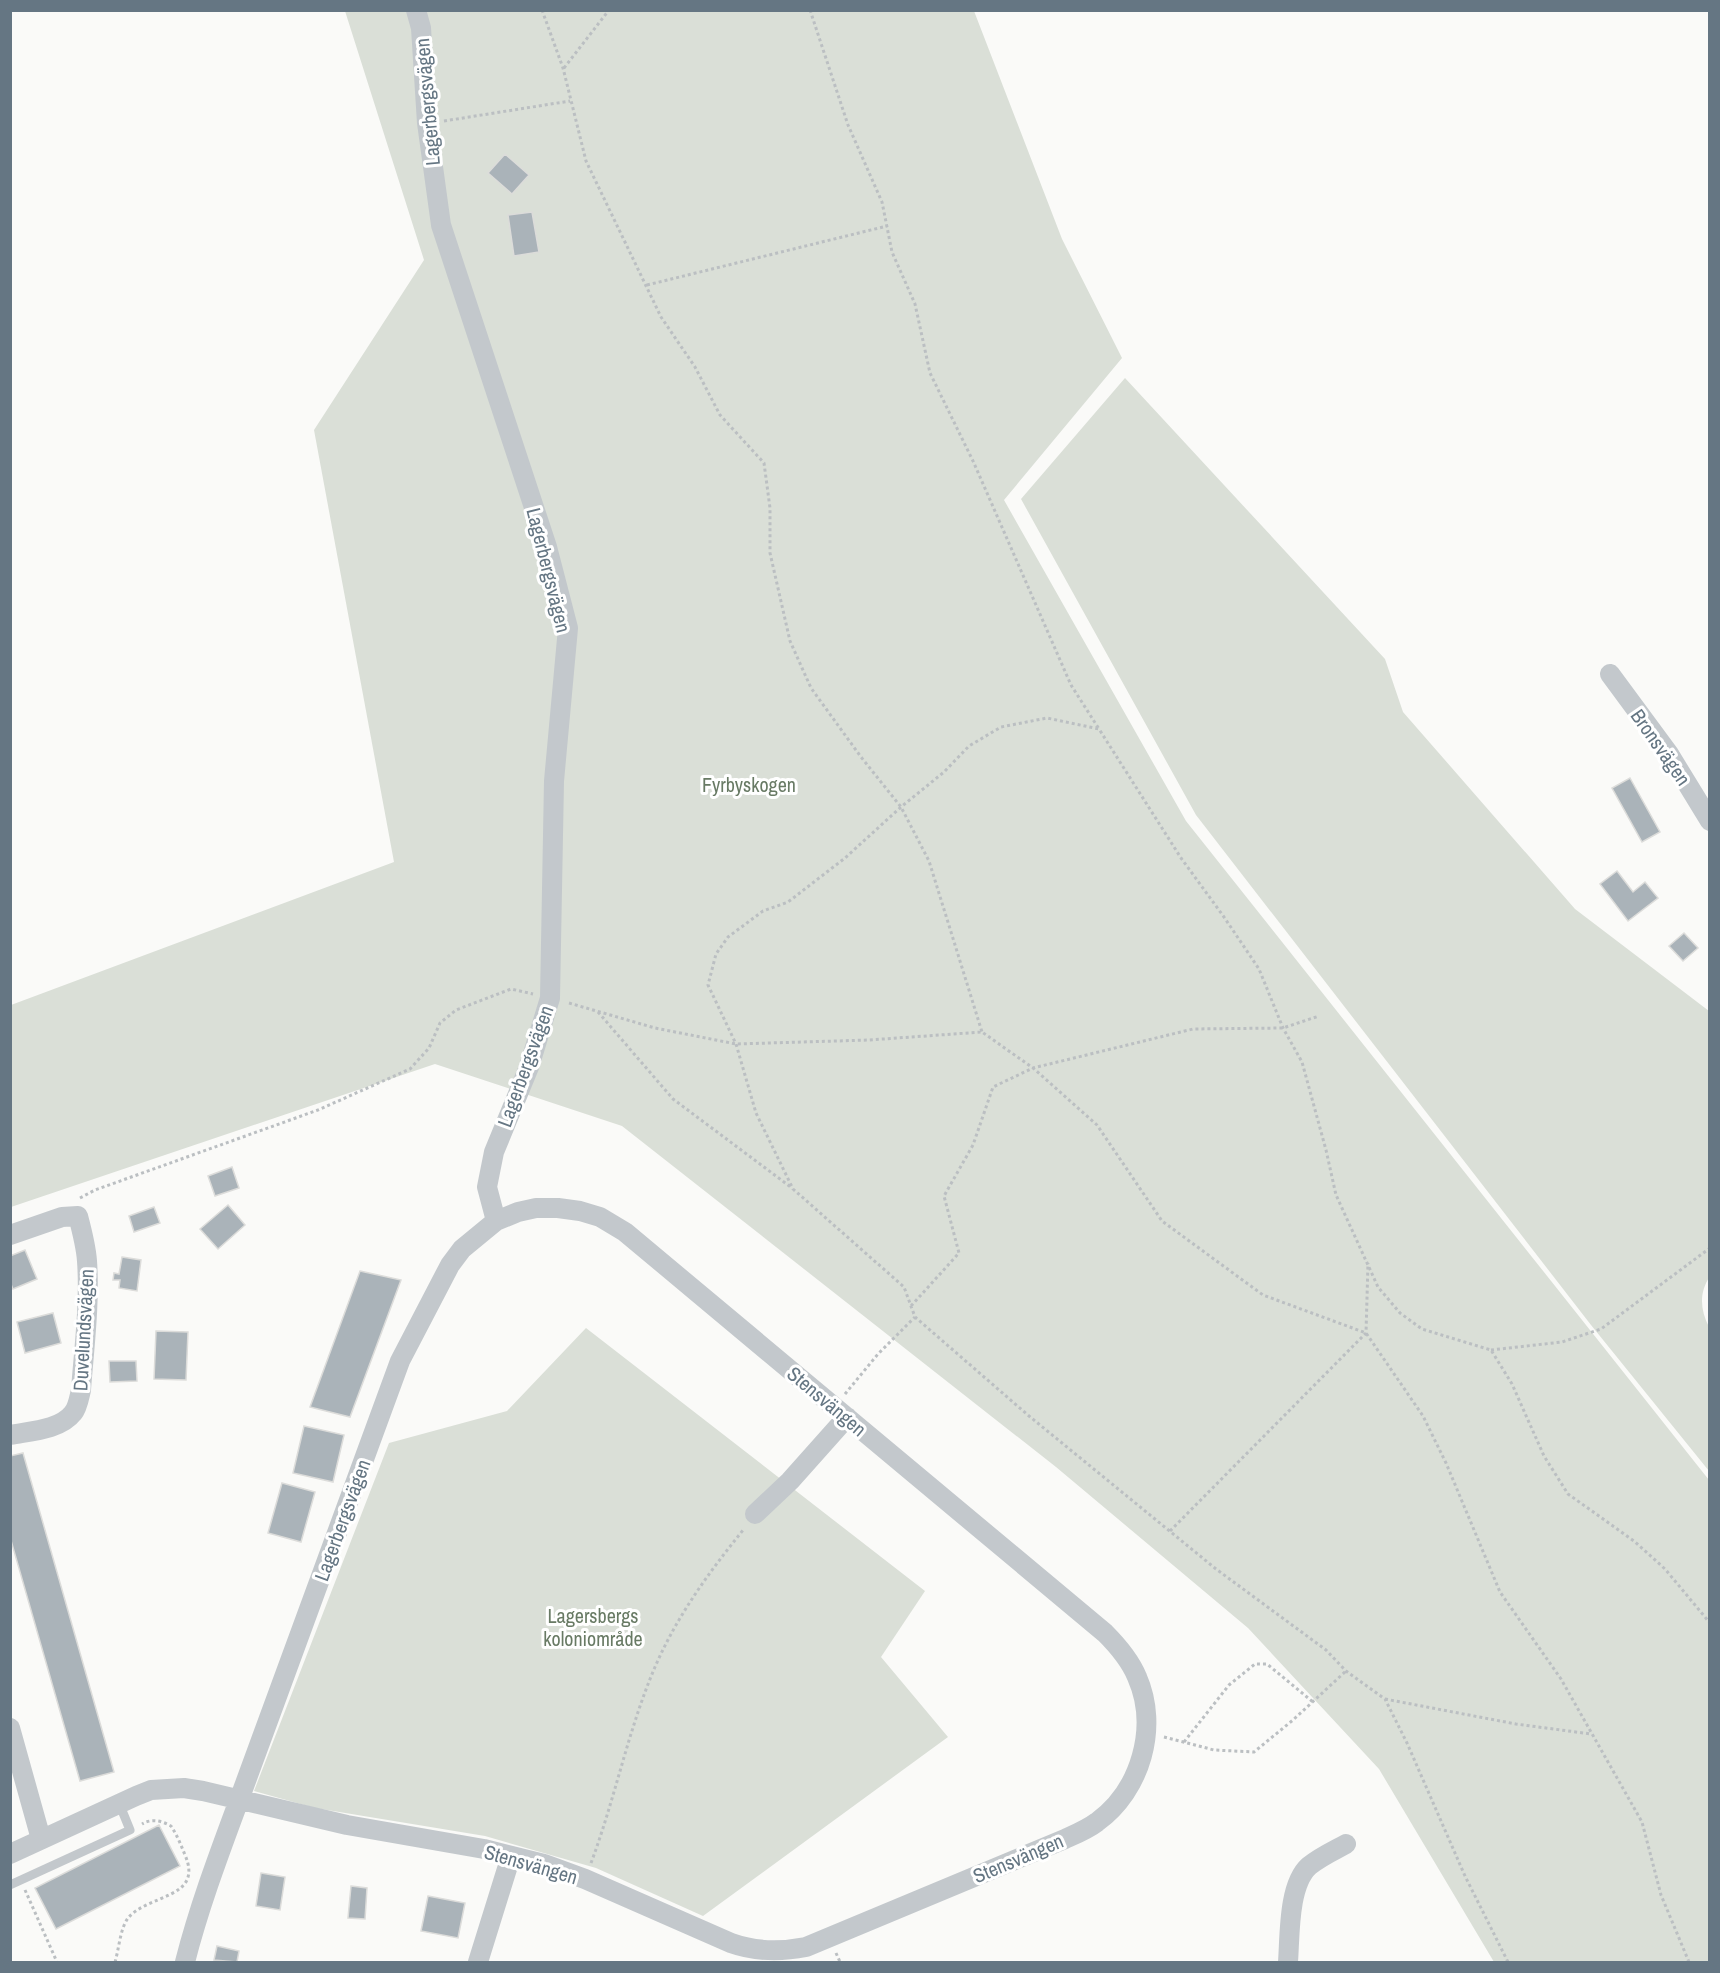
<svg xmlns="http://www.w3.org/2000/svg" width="1720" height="1973" viewBox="0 0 1720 1973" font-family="'Archivo Narrow',sans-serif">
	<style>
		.green { fill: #dadfd7 }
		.building { fill: #aab3b9; stroke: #dcdcda; stroke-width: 1.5 }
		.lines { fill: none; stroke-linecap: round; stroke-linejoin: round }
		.path { stroke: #bbbfc2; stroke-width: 3; stroke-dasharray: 3 3; stroke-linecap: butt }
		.service { stroke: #c3c8cc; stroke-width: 9 }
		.minor { stroke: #c3c8cc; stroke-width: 20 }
		.labels { text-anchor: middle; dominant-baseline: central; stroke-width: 6; stroke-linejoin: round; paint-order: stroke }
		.street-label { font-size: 20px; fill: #657683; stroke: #fff }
		.park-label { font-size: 20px; fill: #687a64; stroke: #fff }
	</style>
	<rect width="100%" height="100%" fill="#fafaf8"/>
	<path class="green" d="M345 11H974L1062 239 1122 358 1004 500 1186 821 1709 1480V1962H1494L1379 1769 1248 1628 1056 1467 622 1126 435 1064 11 1207V1005L394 862 314 430 424 260Z
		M1125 378 1385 659 1403 712 1575 909 1709 1011 1710 1276C1699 1293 1700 1309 1709 1327V1471L1591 1325 1196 815 1021 499Z
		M586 1328 925 1591 881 1657 948 1737 703 1916 596 1868 485 1836 315 1808 254 1791 389 1443 507 1411Z"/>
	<path class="building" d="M505 154 529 175 512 194 488 173Z
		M532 212 539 252 514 256 508 215Z
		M1630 778 1660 832 1642 842 1612 788Z
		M1617 871 1633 892 1645 882 1658 898 1628 921 1600 884Z
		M1684 933 1698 948 1683 961 1669 946Z
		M232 1167 239 1188 215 1196 208 1176Z
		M228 1205 245 1225 218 1249 200 1229Z
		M154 1207 160 1223 134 1232 129 1216Z
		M25 1250 37 1279 13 1289 10 1282V1256Z
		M122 1257 141 1260 137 1291 119 1288 120 1280H113L114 1273 119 1274Z
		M360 1271 401 1280 350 1417 310 1407Z
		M53 1313 61 1343 25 1353 17 1322Z
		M156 1331 188 1332 186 1380 154 1379Z
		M109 1361H136L137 1381 110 1382Z
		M304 1426 344 1435 333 1482 293 1473Z
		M23 1453 114 1772 80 1781 10 1537V1456Z
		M282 1483 315 1492 301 1542 268 1533Z
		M159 1825 180 1866 56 1929 35 1888Z
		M261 1873 285 1877 280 1910 256 1906Z
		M351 1886 367 1888 365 1919 348 1918Z
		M428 1896 465 1903 458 1938 421 1931Z
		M217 1946 239 1951 237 1962 214 1960Z"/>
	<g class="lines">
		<path class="path" d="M542 10 563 68 586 161 661 317 695 367 720 415 764 463 770 508V553L790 641 811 688 861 757 901 807 929 861 982 1032
			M810 10 848 125 882 202 892 252 915 304 930 373 973 461 1071 685 1099 729
			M564 68 609 10
			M444 121 570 101
			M647 285 887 226
			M569 1003 655 1028 736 1044 869 1040 982 1032 1033 1068 1193 1029 1283 1028 1319 1016
			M598 1012 673 1099 792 1188
			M80 1198 95 1190 318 1110 410 1069 429 1048 440 1023 456 1010 511 989 533 994
			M911 1306 959 1253 944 1196 973 1145 993 1087 1033 1068 1097 1125 1162 1221 1263 1295 1366 1333 1423 1416 1446 1463 1500 1592 1561 1679 1642 1822 1661 1895 1689 1962
			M1491 1350 1562 1342 1601 1329 1710 1248
			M845 1394 878 1354 915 1317
			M1170 1531 1366 1333 1368 1263
			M1385 1699 1516 1724 1591 1734
			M1164 1737 1214 1750 1254 1752 1293 1720 1346 1671
			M1184 1742 1229 1685 1255 1664H1267L1313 1702
			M591 1863C615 1799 628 1730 655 1667 677 1616 709 1572 744 1529
			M25 1890 57 1962
			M836 1953 840 1962
			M115 1962C119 1949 120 1929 128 1918 148 1894 204 1899 185 1855 181 1845 177 1835 171 1826 162 1821 152 1818 142 1824
			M1508 1962 1465 1876 1407 1743 1385 1699 1346 1671 1326 1650 1216 1569 1029 1416 915 1317 904 1287 793 1189 756 1113 736 1044 708 985 716 954 728 937 763 911 788 902 845 858 901 807 944 772 969 746 1001 727 1047 718 1099 729 1181 858 1224 917 1259 969 1283 1028 1302 1062 1326 1150 1336 1195 1378 1287 1400 1313 1422 1329 1491 1350 1512 1384 1544 1456 1568 1494 1634 1541 1665 1569 1710 1623"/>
		<path class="service" d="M10 1885 130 1830 119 1803"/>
		<path class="minor" d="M416 10 421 28 427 123 441 225 547 547 568 628 554 781 550 998 529 1067 494 1152 487 1187 496 1221
			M1610 674 1669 754 1710 821
			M10 1235 62 1217 78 1216C82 1231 86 1246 87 1261 90 1303 84 1349 81 1390 79 1398 78 1407 73 1413 60 1430 30 1431 10 1435
			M755 1514 790 1481 847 1417
			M10 1728 41 1839
			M10 1854 136 1796 151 1790 184 1788 203 1791 347 1825 484 1849 544 1864 585 1879 731 1943C756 1952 780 1952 806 1947L1065 1839C1076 1834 1088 1829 1097 1822 1141 1790 1159 1727 1137 1677 1130 1660 1118 1646 1105 1633L625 1232 600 1217 580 1211 558 1208H536L518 1212 496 1221 462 1249 450 1265 400 1361 239 1800C219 1854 199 1907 185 1962
			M478 1962 511 1856
			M1288 1962C1290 1936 1288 1885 1309 1866 1320 1857 1333 1851 1346 1844"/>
	</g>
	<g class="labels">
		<g class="street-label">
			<text transform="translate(427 102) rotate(-95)">Lagerbergsvägen</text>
			<text transform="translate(549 570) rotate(76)">Lagerbergsvägen</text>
			<text transform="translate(1661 747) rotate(55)">Bronsvägen</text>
			<text transform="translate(525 1066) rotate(-70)">Lagerbergsvägen</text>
			<text transform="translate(83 1330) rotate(-87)">Duvelundsvägen</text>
			<text transform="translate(827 1401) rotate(40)">Stensvängen</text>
			<text transform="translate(342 1520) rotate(-70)">Lagerbergsvägen</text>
			<text transform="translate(1018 1858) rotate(-23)">Stensvängen</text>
			<text transform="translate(531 1864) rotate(16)">Stensvängen</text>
		</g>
		<g class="park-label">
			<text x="749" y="784">Fyrbyskogen</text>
			<text x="593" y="1615">Lagersbergs<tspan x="593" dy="23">koloniområde</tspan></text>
		</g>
	</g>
	<rect width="1720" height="1973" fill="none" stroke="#657683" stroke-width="24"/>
</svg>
